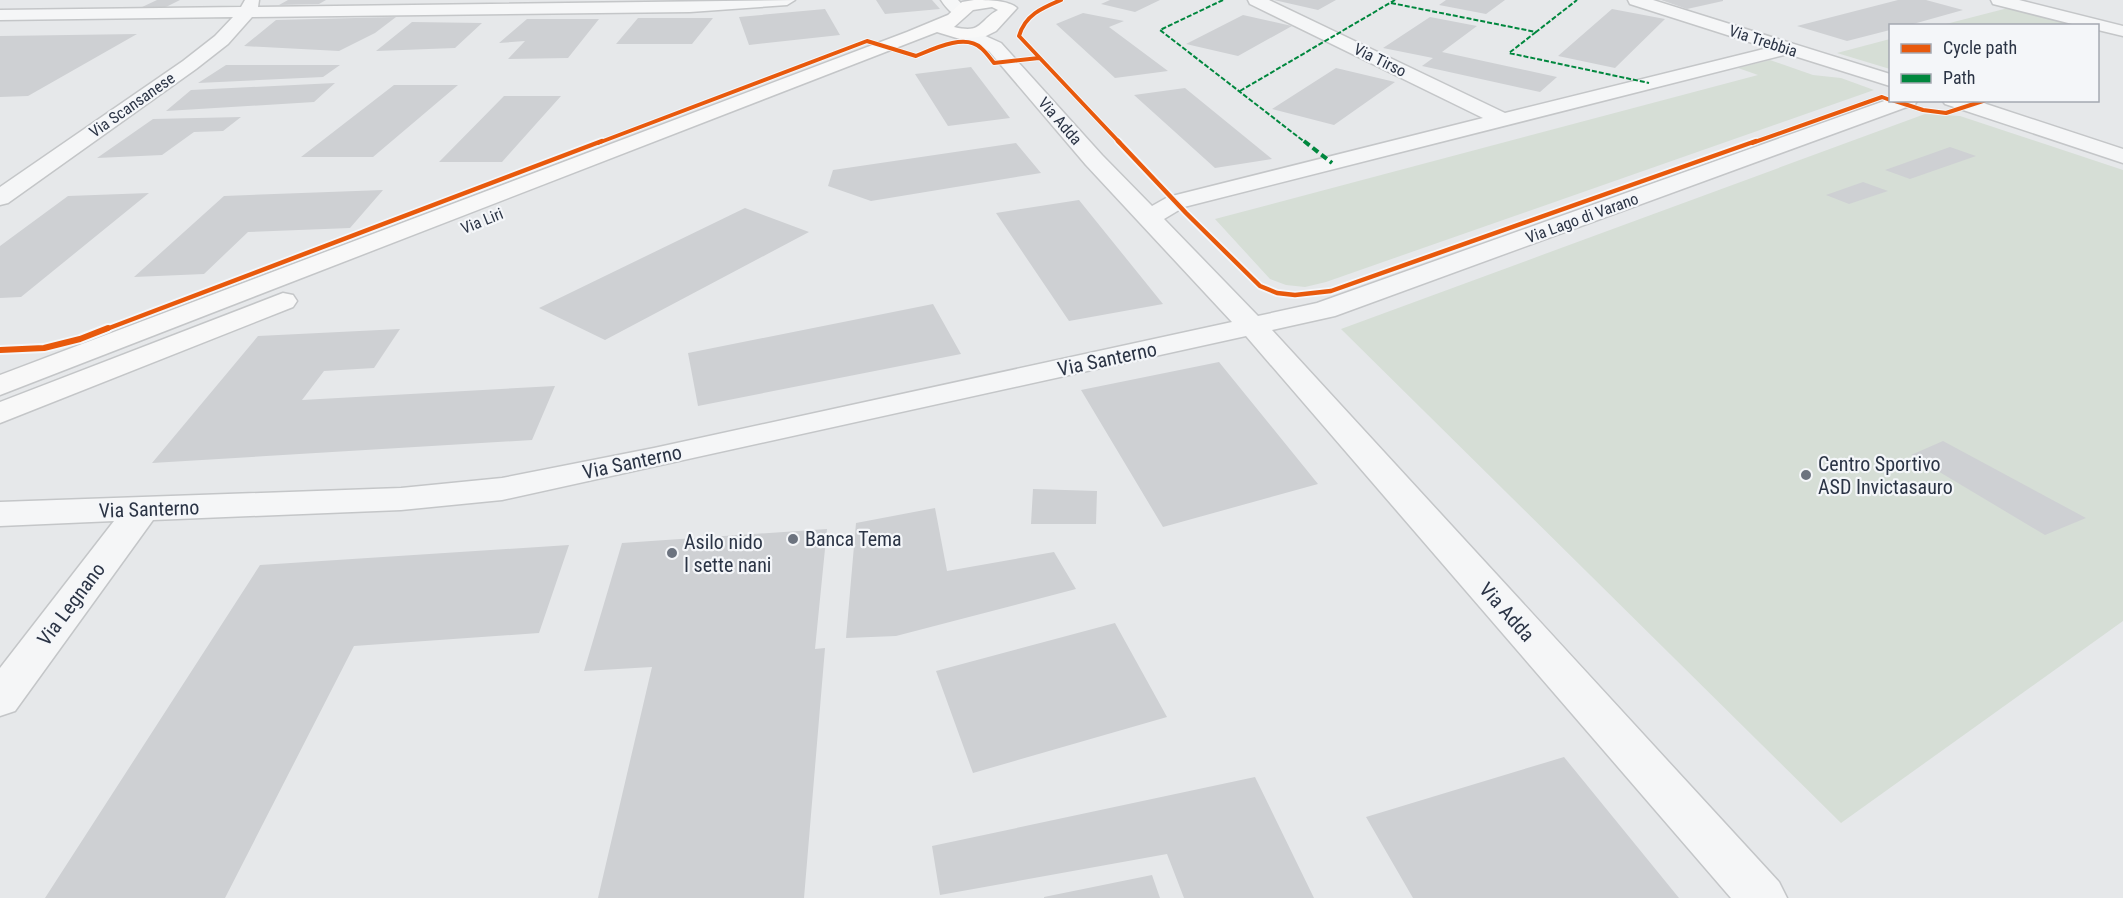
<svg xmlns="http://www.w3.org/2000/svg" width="2123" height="898" viewBox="0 0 2123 898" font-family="'Roboto Condensed',sans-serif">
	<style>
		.green { fill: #d6ded6 }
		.building { fill: #ced0d3 }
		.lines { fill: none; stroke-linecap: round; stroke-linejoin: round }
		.minor-casing { stroke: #c4c6c8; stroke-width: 3 }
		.secondary-casing { stroke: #c4c6c8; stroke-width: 3 }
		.minor { fill: #f5f6f7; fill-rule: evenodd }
		.secondary { fill: #f8f8f8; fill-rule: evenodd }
		.quiet-far1 { stroke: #00873e; stroke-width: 2; stroke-dasharray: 5 2; stroke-linecap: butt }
		.quiet { stroke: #00873e; stroke-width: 4; stroke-dasharray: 7 4; stroke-linecap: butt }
		.cycleway-far2-casing { stroke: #f4f6f9; stroke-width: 6 }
		.cycleway-far1-casing { stroke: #f4f6f9; stroke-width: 8 }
		.cycleway-casing { stroke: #f4f6f9; stroke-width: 10 }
		.cycleway-far2 { stroke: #e8590c; stroke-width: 4 }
		.cycleway-far1 { stroke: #e8590c; stroke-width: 4.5 }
		.cycleway { stroke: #e8590c; stroke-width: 6 }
		.poi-dot { fill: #6c737f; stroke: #f4f6f9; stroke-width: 2 }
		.labels { text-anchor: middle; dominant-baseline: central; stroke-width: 4.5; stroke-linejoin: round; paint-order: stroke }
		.far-street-label { font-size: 16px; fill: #2b3445; stroke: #f4f6f9 }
		.street-label { font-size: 20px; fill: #2b3445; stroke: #f4f6f9 }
		.poi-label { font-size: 20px; fill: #2b3445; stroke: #f4f6f9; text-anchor: start }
	</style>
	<rect width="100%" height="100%" fill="#e6e8ea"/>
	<path class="green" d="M2008 8 2074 25H1942Z
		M1890 39V69L1837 53Z
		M1770 60 1813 75 1841 78 1874 90 1326 282 1305 287 1286 285 1270 279 1215 219 1758 75 1738 68Z
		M1925 114 1960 116 2123 170V621L1841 823 1341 329Z"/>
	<path class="building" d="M157 0H180L164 8H140Z
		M288 0H326L319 4 279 5Z
		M876 0H932L940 9 885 14Z
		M1110 0H1160L1135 12 1101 4Z
		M1274 0H1336L1318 10Z
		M1446 0H1505L1486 14 1439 5Z
		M1661 0H1723V1L1687 9Z
		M1898 0H1926L1963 10 1906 26H1890V30L1847 41 1797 26Z
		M825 9 840 35 749 45 739 17Z
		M1612 9 1665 19 1615 68 1558 56Z
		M1083 13 1124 21 1109 27 1168 71 1115 78 1056 24Z
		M1243 15 1292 26 1238 56 1186 44Z
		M396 17 375 33 339 51 244 46 276 20Z
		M1430 17 1477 26 1442 52 1557 77 1540 92 1422 66 1433 58 1383 48Z
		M638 18H713L692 44H616Z
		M527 19H599L568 58 508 59 525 41 499 43Z
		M412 22 482 23 455 48 376 51Z
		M137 34 28 96 0 97V36Z
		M226 65H340L323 77 198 83Z
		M971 67 1010 118 948 126 915 74Z
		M1336 68 1395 82 1334 125 1272 109Z
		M335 83 314 102 166 111 191 90Z
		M394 85H458L373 157H301Z
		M1185 88 1272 159 1215 168 1134 95Z
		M504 96H561L502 162H439Z
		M241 117 223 131 194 132 162 155 97 158 153 119Z
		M1016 143 1041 173 871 201 828 186 833 170Z
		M1950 147 1976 156 1910 179 1885 170Z
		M1863 182 1888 191 1849 204 1826 195Z
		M383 190 350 228 248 232 204 274 134 277 224 196Z
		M149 193 21 297 0 298V246L68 196Z
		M1079 200 1163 304 1069 321 996 213Z
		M745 208 809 232 605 340 539 308Z
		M933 304 961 354 698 406 688 353Z
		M400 329 374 368 324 371 302 400 555 386 532 440 152 463 258 336Z
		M1219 362 1318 484 1163 527 1081 390Z
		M1943 441 2086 518 2045 535 1911 455Z
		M1033 489 1097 491 1096 524H1031Z
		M935 508 947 571 1054 552 1076 589 896 636 846 638 856 523Z
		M827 529 815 649 825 648 804 898H598L652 667 584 671 622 543Z
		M569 545 539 633 354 646 225 898H45L260 565Z
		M1115 623 1167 717 973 773 936 671Z
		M1564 757 1679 898H1413L1366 817Z
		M1255 777 1314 898H1184L1167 854 940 895 932 846Z
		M1152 875 1160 898H1044V897Z"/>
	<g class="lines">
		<defs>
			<path id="minor" d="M245 0H259L258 7 795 0 787 5 690 12 252 17 228 44 196 69 8 203 0 205V187L183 61 215 36 233 17 0 20V10L241 7Z
				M941 0H958L968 11 966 15C954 18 947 9 941 0Z
				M1248 0H1269L1505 113 1768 48 1630 4 1628 0H1653L1890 74V86L1788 54 1184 207 1164 219 1258 316 1317 303 1890 99 1918 100 1915 104 1335 316 1272 330 1779 882 1787 898H1731L1246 336 502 500 401 510 153 520 15 711 0 716V668L114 521 0 526V502L401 488 502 478 654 448 1232 322 1086 165 989 51 960 38 957 34 960 30H972L1001 43 1102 155 1152 206 1168 197 1483 118 1250 4Z
				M1991 0H2019L2123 26V36L2098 30V26H2080L1993 4Z
				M1942 100H1974L2123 149V163L1945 104Z"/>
			<path id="secondary" d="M974 0C988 0 1008 0 1017 8L996 31 986 36 960 39 937 32 0 395V375L907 32 948 15 962 2ZM992 7 998 10C978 21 983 34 954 27L973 10Z
				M283 293 293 295 297 301 293 307 0 423V402Z"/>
		</defs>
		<use href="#minor" class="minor-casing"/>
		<use href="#secondary" class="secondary-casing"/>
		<use href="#minor" class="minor"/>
		<use href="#secondary" class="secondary"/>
		<path class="quiet-far1" d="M1223 0 1160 30 1306 143
			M1391 3 1536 32 1577 0
			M1536 32 1509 53 1649 83
			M1240 91 1395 0"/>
		<path class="quiet" d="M1304 141 1332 163"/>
		<defs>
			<path id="cycleway-far2" d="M1061 0C1042 8 1025 15 1019 36L1120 143
				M1892 100 1923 110 1946 113 1986 100
				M598 143 867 41 916 56C933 49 965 33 981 48 986 52 990 58 994 63L1039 58
				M1752 143 1882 97 1890 100"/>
			<path id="cycleway-far1" d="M1118 141 1186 213 1260 286 1277 293 1295 295 1331 291 1756 141
				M104 330 602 141"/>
			<path id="cycleway" d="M0 350 44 348 80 339 108 328"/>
		</defs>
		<use href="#cycleway-far2" class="cycleway-far2-casing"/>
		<use href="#cycleway-far1" class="cycleway-far1-casing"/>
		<use href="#cycleway" class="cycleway-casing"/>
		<use href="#cycleway-far2" class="cycleway-far2"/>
		<use href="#cycleway-far1" class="cycleway-far1"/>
		<use href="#cycleway" class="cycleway"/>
	</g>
	<g class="poi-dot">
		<circle cx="1806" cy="475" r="6"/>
		<circle cx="793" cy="539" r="6"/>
		<circle cx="672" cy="553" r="6"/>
	</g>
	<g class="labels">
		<g class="far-street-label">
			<text transform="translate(1763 41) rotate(18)">Via Trebbia</text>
			<text transform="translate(1380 60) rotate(26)">Via Tirso</text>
			<text transform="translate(132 105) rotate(-35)">Via Scansanese</text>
			<text transform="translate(1060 121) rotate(49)">Via Adda</text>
			<text transform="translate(1582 218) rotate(-20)">Via Lago di Varano</text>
			<text transform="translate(482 221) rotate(-22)">Via Liri</text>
		</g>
		<g class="street-label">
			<text transform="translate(1107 359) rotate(-12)">Via Santerno</text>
			<text transform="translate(632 462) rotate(-12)">Via Santerno</text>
			<text transform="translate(149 509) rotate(-2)">Via Santerno</text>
			<text transform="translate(71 604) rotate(-53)">Via Legnano</text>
			<text transform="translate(1507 612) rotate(48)">Via Adda</text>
		</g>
		<g class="poi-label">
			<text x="1818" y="464">Centro Sportivo<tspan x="1818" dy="23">ASD Invictasauro</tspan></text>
			<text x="805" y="539">Banca Tema</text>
			<text x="684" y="542">Asilo nido<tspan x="684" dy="23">I sette nani</tspan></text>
		</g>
	</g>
	<rect x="1889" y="24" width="210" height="78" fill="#f4f6f9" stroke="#a4a8b1" stroke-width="1.5"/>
	<rect x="1901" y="44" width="30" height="9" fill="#e8590c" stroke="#a4a8b1" stroke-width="1.5"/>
	<text x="1943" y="54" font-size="18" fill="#2b3445">Cycle path</text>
	<rect x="1901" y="74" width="30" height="9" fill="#00873e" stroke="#a4a8b1" stroke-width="1.5"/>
	<text x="1943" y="84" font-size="18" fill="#2b3445">Path</text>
</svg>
